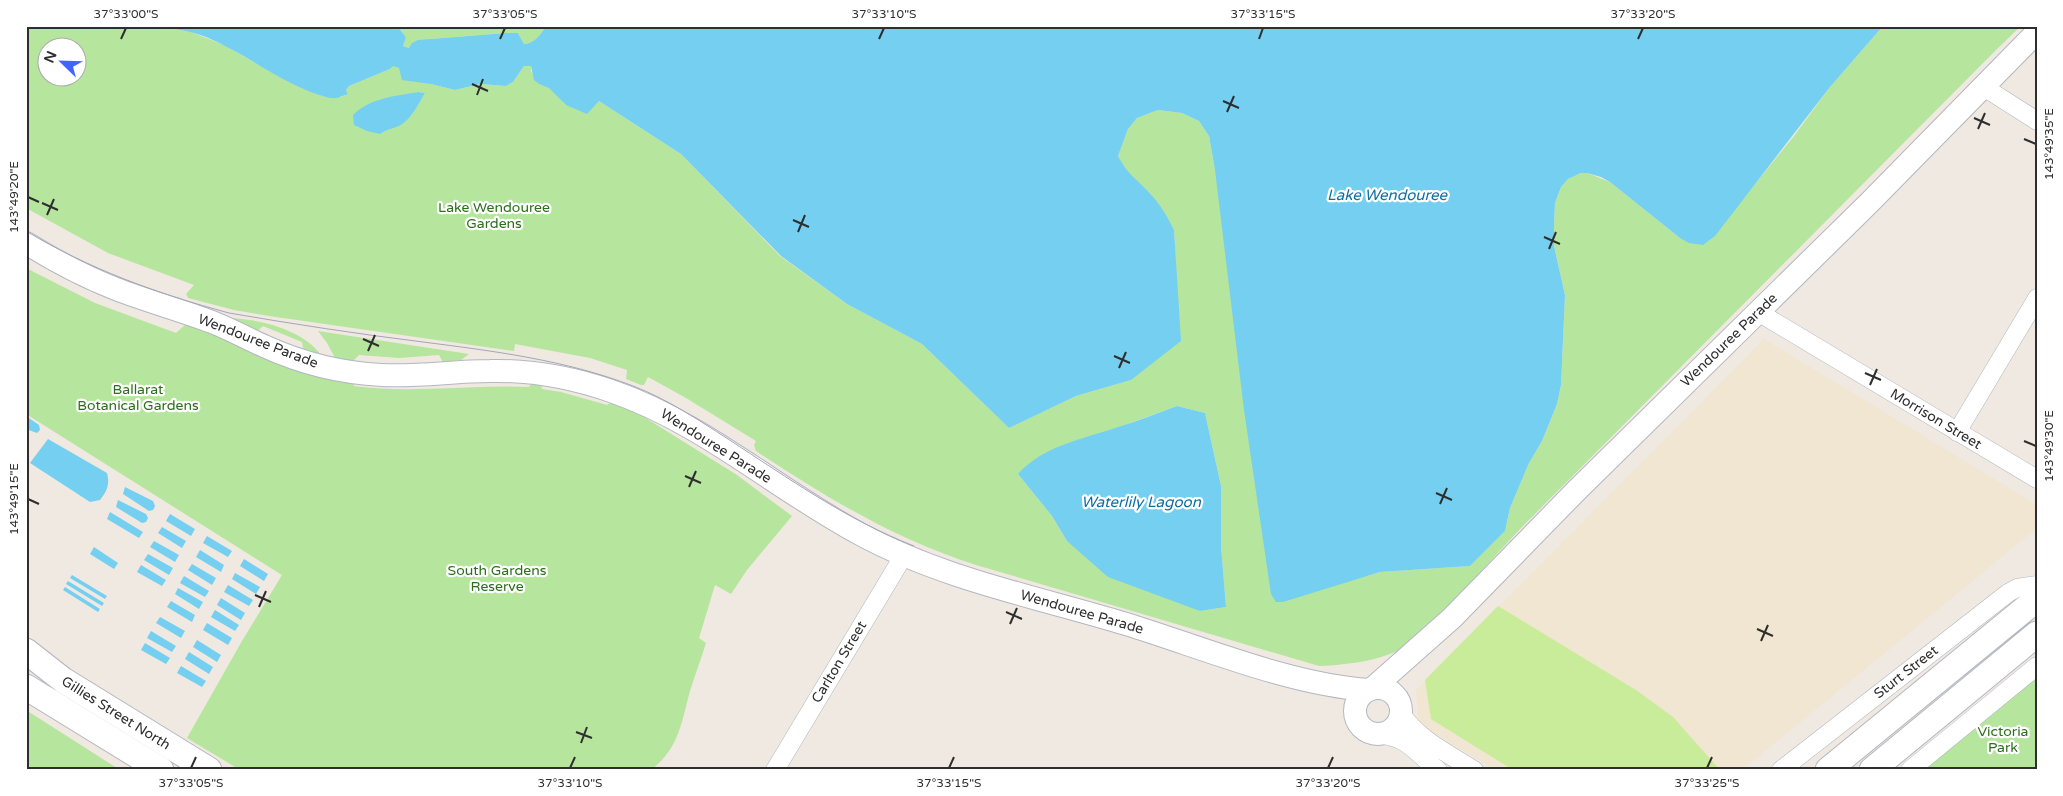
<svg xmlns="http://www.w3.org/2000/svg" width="2063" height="796" viewBox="0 0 2063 796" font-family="'Varela Round',sans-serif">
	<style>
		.education { fill: #f0e6d1 }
		.green { fill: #b6e59e; fill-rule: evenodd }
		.pitch { fill: #c9ec9a }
		.water { fill: #75cff0 }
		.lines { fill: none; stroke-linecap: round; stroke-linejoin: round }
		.minor-casing { stroke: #b4b7c1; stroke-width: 19 }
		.tertiary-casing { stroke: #b4b7c1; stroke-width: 24 }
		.secondary-casing { stroke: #b4b7c1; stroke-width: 27 }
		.minor { stroke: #fff; stroke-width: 18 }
		.tertiary { stroke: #fff; stroke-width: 22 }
		.secondary { stroke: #fff; stroke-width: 25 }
		.tram { stroke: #a3a6b8; stroke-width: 1 }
		.ticks { fill: none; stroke: #2e2e2e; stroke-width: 2 }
		.labels { text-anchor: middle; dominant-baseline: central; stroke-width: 4.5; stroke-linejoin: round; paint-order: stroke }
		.park-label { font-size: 14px; fill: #2c6e1b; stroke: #fff }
		.street-label { font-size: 14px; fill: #2e2e2e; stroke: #fff }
		.water-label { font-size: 15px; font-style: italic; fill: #0d6fa3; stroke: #fff }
		.neatline { fill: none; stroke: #2e2e2e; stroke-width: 2 }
		.ticks-label { font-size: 12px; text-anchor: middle; fill: #2e2e2e }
	</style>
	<rect width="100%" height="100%" fill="#efe9e1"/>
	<path class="education" d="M1764 339 2037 505V528L1742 770H1495L1419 724 1416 690Z"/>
	<path class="green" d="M26 26H153L191 32 224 45 280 77 322 96 341 97 348 94 346 90 349 86 390 69 393 65 431 84 455 90 480 84 506 86 513 82 524 66H531V71L539 84 549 87 566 105 599 101 681 154 780 256 847 304 922 344 1009 428 1076 396 1131 380 1176 270 1174 230 1125 170 1118 156 1128 129 1137 118 1158 110 1182 113 1199 121 1209 136 1215 170 1367 576 1380 572 1470 566 1505 531 1510 508 1529 463 1542 441 1557 404 1561 385 1565 295 1554 246V225L1555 203 1561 187 1568 179 1581 173H1587L1610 182 1680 238 1709 241 1794 136 1830 87 1883 26H2021L1996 50 1520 529 1471 582 1412 642C1390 660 1347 665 1319 666L976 565C895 539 827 498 756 451L754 445 756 441 686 398 648 377 644 385H641L626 379 627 370 590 358 515 344 514 351 269 316 234 310 188 298 186 294 194 285 108 253 26 208ZM48 48H78V78H48ZM418 92 425 93C414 111 410 123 388 128L381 100ZM1177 406 1205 413 1221 486V546L1226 607 1200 611 1067 541 1052 516 1018 474 1119 427Z
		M397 26H546C541 34 534 44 524 44L518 33H506L430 39 409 48 403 46 406 37Z
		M26 268 95 303 176 333 186 324 353 382 354 386C412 394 471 384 529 387L531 384 541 385 542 389 561 392 607 405 612 402 628 407 737 475 792 516 747 570 731 594 715 585 699 638 706 643C701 659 695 675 690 691 681 724 679 748 651 770H240L187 738 242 641 282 575 26 414Z
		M232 318C262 320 303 330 321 355L303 348 302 342 263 326 259 330H255Z
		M318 331 469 354 461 360 443 362 439 355 399 358 359 355 353 361 335 358 327 343Z
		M2037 670V770H1918Z
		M26 710 120 770H26Z"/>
	<path class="pitch" d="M1498 606 1636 690 1673 717 1720 770H1513L1431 719 1425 680Z"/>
	<path class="water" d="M153 26H397L406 37 403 46 409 48 412 43 418 40 506 33H518L524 44C534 44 541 34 546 26H1883L1830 87 1715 236 1703 245 1689 243 1680 238 1610 182 1601 177 1587 173H1581L1568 179 1561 187 1555 203 1554 225V246L1565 295 1561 385 1557 404 1542 441 1529 463 1510 508 1505 531 1470 566 1380 572 1283 602H1276L1271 594 1244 410 1215 170 1209 136 1199 121 1182 113 1158 110 1137 118 1128 129 1118 156C1129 177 1139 180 1153 197 1162 207 1168 218 1174 230L1181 341 1131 380 1076 396 1009 428 922 344 847 304 781 256 681 154 599 101 587 114 566 105 549 88 539 84 534 80 531 66H524L513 82 506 86 480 84 455 90 431 84 402 80 399 68 393 66 390 69 349 86 346 90 348 94 337 98H330C285 87 248 54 206 37 189 30 171 29 153 26Z
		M418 92 425 93C419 103 411 120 399 126 392 129 387 129 380 134L367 131 354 125 353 115C370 98 395 96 418 92Z
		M1177 406 1205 413 1221 486V546L1226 607 1200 611 1108 577 1067 541 1052 516 1018 474C1044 445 1084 439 1118 427 1138 421 1157 413 1177 406Z
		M26 416 39 425 40 430 37 433 26 429Z
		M48 439 107 473C110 485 107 491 100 500L90 502 30 463Z
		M125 487 153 501 155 506 153 510 149 511 123 494Z
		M118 500 146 514 148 518 146 522 142 523 116 507Z
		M110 512 143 532 139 538 107 519Z
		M170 514 195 529 191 536 166 521Z
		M162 527 186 541 182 548 158 533Z
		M207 536 232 551 228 557 203 543Z
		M154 541 179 555 175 562 150 547Z
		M94 547 118 563 114 569 90 554Z
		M200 550 224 565 221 572 196 557Z
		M148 554 173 568 169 575 144 560Z
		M244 559 268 574 264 581 240 566Z
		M192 564 216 578 212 585 188 570Z
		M141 565 166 580 162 586 137 572Z
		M235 573 260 587 256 594 232 579Z
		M72 575 107 596 105 599 70 578Z
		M184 576 209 591 205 597 180 583Z
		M68 581 104 603 102 606 66 584Z
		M228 585 253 600 249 606 224 592Z
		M65 587 100 609 98 612 63 590Z
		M178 588 203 602 199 609 175 594Z
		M221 598 245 613 241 620 217 605Z
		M171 601 195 615 192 622 167 607Z
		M215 610 239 625 235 631 211 617Z
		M160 617 185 631 181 638 156 623Z
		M207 623 232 638 228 645 203 630Z
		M151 631 176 646 172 652 147 638Z
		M197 640 221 655 217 662 193 647Z
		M145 643 170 658 166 664 141 650Z
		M189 652 213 667 209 674 185 659Z
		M181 666 206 681 202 687 177 673Z"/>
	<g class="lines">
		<defs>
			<path id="minor" d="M1982 86 2037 121
				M1758 312 2037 479
				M1957 432 2037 298
				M1401 713C1417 739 1449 754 1474 770
				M1376 734C1410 737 1413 751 1438 770
				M775 770 904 555
				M1781 770 2008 593 2017 588 2037 585
				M1910 770 2037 666"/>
			<path id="tertiary" d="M26 243C55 261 85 277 116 289 147 301 180 310 212 322 230 329 246 338 264 346 301 363 341 373 382 375 418 377 454 371 490 371 531 370 573 378 611 391 702 422 776 489 860 534 943 579 1037 597 1126 624 1201 647 1291 685 1369 690
				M1355 711a23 23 0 1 1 46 0a23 23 0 1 1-46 0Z
				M1373 688 1452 618 1577 490 1870 202 2037 32"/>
			<path id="secondary" d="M26 651 63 680 209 770
				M26 687 161 770
				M1828 770 2037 599
				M1872 770 2037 634"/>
		</defs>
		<use href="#minor" class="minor-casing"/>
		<use href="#tertiary" class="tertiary-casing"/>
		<use href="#secondary" class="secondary-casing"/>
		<use href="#minor" class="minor"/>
		<use href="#tertiary" class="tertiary"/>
		<use href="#secondary" class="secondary"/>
		<path class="tram" d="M26 231C89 269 158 294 229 313 293 324 358 334 423 342 493 351 566 360 633 386 667 399 697 419 728 439 788 478 847 520 914 546"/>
	</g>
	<path class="ticks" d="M121 39 126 28M500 39 505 28M879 39 884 28M1259 39 1263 28M1638 39 1643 28M472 84 488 91M477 95 483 79M1223 101 1239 108M1227 112 1234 96M1974 118 1990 125M1978 129 1985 113M2024 139 2036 144M28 197 39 202M42 203 58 210M47 215 54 199M793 220 809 227M798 232 805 215M1544 237 1560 244M1549 249 1556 232M363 339 379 346M368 351 375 335M1114 356 1130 363M1119 368 1126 352M1865 373 1881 380M1870 385 1877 369M2024 441 2036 446M685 476 701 483M689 487 696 471M1436 493 1452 500M28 499 39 504M1440 504 1447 488M255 595 271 602M259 607 266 591M1006 612 1022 619M1010 624 1017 608M1757 629 1773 636M1761 641 1768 625M576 732 592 738M581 743 587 727M191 768 196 757M570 768 575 757M949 768 954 757M1328 768 1333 757M1707 768 1712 757"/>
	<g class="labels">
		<g class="park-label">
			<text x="494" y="207">Lake Wendouree<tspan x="494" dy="16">Gardens</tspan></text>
			<text x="138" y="389">Ballarat<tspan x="138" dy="16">Botanical Gardens</tspan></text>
			<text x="497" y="570">South Gardens<tspan x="497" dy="16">Reserve</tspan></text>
			<text x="2003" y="731">Victoria<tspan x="2003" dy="16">Park</tspan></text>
		</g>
		<g class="street-label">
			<text transform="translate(1729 340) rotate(-44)">Wendouree Parade</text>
			<text transform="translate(258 341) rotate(21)">Wendouree Parade</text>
			<text transform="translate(1936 419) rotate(31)">Morrison Street</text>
			<text transform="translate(716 446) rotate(32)">Wendouree Parade</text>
			<text transform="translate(1082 612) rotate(16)">Wendouree Parade</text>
			<text transform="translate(839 662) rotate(-59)">Carlton Street</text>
			<text transform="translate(1906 672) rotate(-38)">Sturt Street</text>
			<text transform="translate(116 713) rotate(32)">Gillies Street North</text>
		</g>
		<g class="water-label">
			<text x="1387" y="195">Lake Wendouree</text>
			<text x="1141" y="502">Waterlily Lagoon</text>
		</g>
	</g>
	<rect width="2063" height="796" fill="none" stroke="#ffffff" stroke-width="55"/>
	<g transform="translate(62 62) rotate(293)"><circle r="24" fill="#ffffff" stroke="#ababab"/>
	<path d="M0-4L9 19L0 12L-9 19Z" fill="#4264fb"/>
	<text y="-8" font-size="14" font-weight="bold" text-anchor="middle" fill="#2e2e2e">N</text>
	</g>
	<rect x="28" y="28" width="2008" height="740" class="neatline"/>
	<g class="ticks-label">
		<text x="126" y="18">37°33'00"S</text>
		<text x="505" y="18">37°33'05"S</text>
		<text x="884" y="18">37°33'10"S</text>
		<text x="1263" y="18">37°33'15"S</text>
		<text x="1643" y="18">37°33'20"S</text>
		<text transform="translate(2049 144) rotate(-90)" y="4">143°49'35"E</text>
		<text transform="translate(14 197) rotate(-90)" y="4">143°49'20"E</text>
		<text transform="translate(2049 446) rotate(-90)" y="4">143°49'30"E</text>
		<text transform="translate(14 499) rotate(-90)" y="4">143°49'15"E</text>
		<text x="191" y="787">37°33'05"S</text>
		<text x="570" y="787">37°33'10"S</text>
		<text x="949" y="787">37°33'15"S</text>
		<text x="1328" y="787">37°33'20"S</text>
		<text x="1707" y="787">37°33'25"S</text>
	</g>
</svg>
